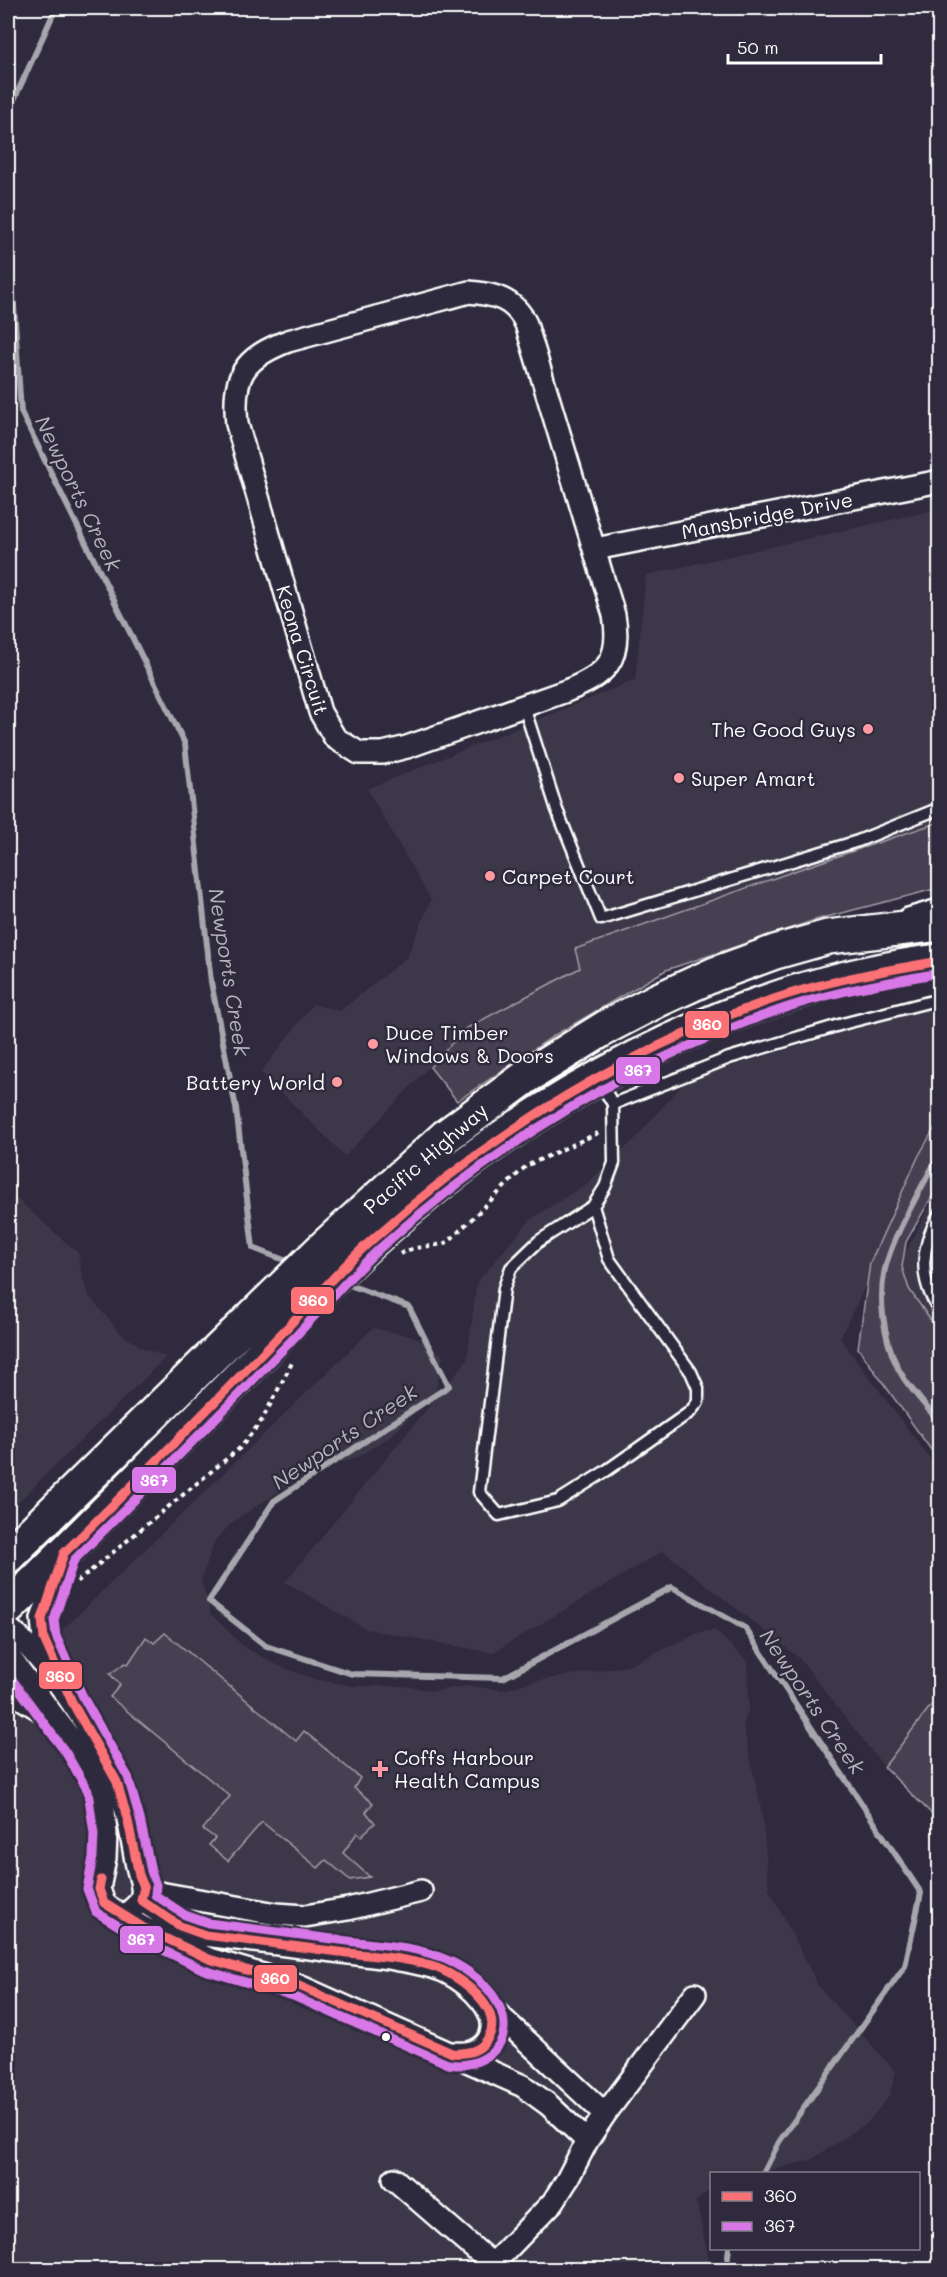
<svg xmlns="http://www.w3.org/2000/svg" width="947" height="2277" viewBox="0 0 947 2277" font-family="Mali,sans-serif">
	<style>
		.built { fill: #3c3749 }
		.green { fill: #464152; stroke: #a2a0a8; stroke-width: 1.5 }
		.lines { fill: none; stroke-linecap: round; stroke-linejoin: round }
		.stream { stroke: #a7a6ad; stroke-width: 6 }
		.lane-casing { stroke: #fff; stroke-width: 15 }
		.street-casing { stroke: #fff; stroke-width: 26 }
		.highway-casing { stroke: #fff; stroke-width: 38 }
		.path { stroke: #fff; stroke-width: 4; stroke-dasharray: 4.5 4.5; stroke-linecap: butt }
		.lane { stroke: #2f2a3d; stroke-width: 10 }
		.street { stroke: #2f2a3d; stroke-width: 21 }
		.highway { stroke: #2f2a3d; stroke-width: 33 }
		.bus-1-casing { stroke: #2f2a3d; stroke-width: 14 }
		.bus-2-casing { stroke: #2f2a3d; stroke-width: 14 }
		.bus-1 { stroke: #fc7176; stroke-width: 9 }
		.bus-2 { stroke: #d878e8; stroke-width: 9 }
		.poi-dot { fill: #ff9aa2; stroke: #2f2a3d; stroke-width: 2 }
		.bus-dot { fill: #fff; stroke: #2f2a3d; stroke-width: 2 }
		.labels { text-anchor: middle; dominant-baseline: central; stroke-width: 5; stroke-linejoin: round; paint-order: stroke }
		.street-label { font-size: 20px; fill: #fff; stroke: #2f2a3d }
		.poi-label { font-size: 20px; fill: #fff; stroke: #2f2a3d; text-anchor: start }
		.water-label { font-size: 21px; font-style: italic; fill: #b6b4bb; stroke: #2f2a3d }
		.line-badge { stroke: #2f2a3d; stroke-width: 2 }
		.badge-label { font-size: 16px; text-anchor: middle; font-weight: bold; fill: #fff }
	</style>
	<rect width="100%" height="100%" fill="#2f2a3d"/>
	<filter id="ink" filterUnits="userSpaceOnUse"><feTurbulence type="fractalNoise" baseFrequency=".0167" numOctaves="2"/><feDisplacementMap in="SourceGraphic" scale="12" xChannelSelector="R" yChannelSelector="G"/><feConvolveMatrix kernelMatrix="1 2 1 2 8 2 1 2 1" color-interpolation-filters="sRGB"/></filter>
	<g filter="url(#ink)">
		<path class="built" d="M939 509V866L465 1029 345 1156 261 1072 313 1004 340 1011 407 957 431 900 367 789 635 680 646 575Z
			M924 1008 939 1009V1134L840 1338 939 1471V1695L884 1767 799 1658 663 1551 492 1653 366 1629 285 1582 467 1360 477 1282 531 1219 586 1184 634 1140 686 1080Z
			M939 1188V1349L894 1275Z
			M8 1191 78 1253 82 1277 90 1297 120 1333 141 1347 166 1357 8 1512Z
			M373 1328 415 1337 443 1355 436 1391 391 1436 354 1459 307 1473 234 1521 215 1540 201 1580 211 1614 244 1647 279 1666 314 1679 353 1686H405L433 1691 468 1686 503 1690 534 1681 628 1666 700 1632 715 1630 747 1661 749 1708 743 1725 762 1813 769 1889 819 1987 896 2072 890 2095 867 2123 811 2160 758 2173 712 2174 711 2189 696 2201 710 2266 715 2269 8 2270V1683Z"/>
		<path class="green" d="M939 822V888L815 920 666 970 555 1035 457 1101 430 1067 465 1029 580 968 575 949 797 870Z
			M939 1120V1184L906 1242 902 1267 909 1289 939 1332V1461L858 1348 870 1263 918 1157Z
			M165 1633 296 1741 304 1731 360 1778 354 1788 373 1803 366 1812 375 1823 361 1836 357 1833 343 1853 370 1877 350 1880 326 1860 318 1868 262 1822 228 1861 209 1845 215 1838 203 1829 230 1796 110 1697 120 1685 110 1674 125 1663 128 1664 146 1637 154 1643Z
			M939 1695V1821L884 1767Z"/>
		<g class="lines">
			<path class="stream" d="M8 113 56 8
				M8 216 21 412 185 744 211 982 236 1108 253 1248 292 1263
				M940 1153C923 1186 890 1239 884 1274 878 1307 886 1352 905 1380 916 1395 928 1409 940 1423
				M344 1283 409 1307 449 1386 274 1501 209 1601 266 1646 352 1674 503 1678 672 1587 745 1628 921 1893 905 1966 779 2142 763 2174
				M726 2270 729 2248"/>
			<defs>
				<path id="lane" d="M524 707 557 810 601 919 858 841 940 808
					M906 914 940 904
					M613 1104 729 1058 846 1023 940 999
					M593 1206 539 1241 511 1268 504 1288 479 1492 499 1515 558 1501 606 1471 690 1412 698 1402V1388L691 1372 609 1259 593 1206 605 1187 614 1163 613 1104 599 1081
					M940 1213C921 1246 917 1278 940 1311"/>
				<path id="street" d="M469 292C494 294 515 299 526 324L614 615C622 661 606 675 566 691L407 747 383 753H359L335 738 320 712 237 424C232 376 243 358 288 341Z
					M595 549 940 481
					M8 1628C47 1659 96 1734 116 1781 127 1806 131 1834 136 1861 139 1880 151 1896 131 1910
					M8 1655 76 1746 99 1787 104 1810 106 1834 105 1858 99 1889 104 1903 110 1908 144 1928 209 1959 297 1985 523 2086 549 2105 587 2141
					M59 1674 44 1639 42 1619 61 1562
					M8 1690 42 1711
					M143 1890 276 1914 305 1916 348 1909 421 1891
					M141 1900 180 1926 205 1935 389 1958C408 1962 430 1964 448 1973 470 1984 506 2016 487 2042 478 2053 467 2054 453 2053
					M486 2003 605 2114
					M394 2179 499 2270
					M493 2264 553 2202 567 2180 587 2141 605 2114 695 1994"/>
				<path id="highway" d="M8 1556 322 1249 446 1136 526 1077 608 1026 658 1000 715 974 775 952 828 937 940 924
					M8 1608C91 1527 173 1444 255 1361 294 1321 331 1277 373 1240 526 1101 732 986 940 961"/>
			</defs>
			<use href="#lane" class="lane-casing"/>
			<use href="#street" class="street-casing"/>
			<use href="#highway" class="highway-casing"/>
			<path class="path" d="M400 1254C414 1245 432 1248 448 1242L526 1166 598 1133
				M77 1582 241 1447 262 1420 293 1361"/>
			<use href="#lane" class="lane"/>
			<use href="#street" class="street"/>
			<use href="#highway" class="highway"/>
			<defs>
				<path id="bus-1" d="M101 1880 99 1889 104 1903 144 1928 209 1959 297 1985 452 2053C467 2054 480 2052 488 2038 505 2009 461 1977 437 1968 409 1958 376 1956 347 1953 299 1947 252 1941 205 1935L180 1926 141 1900
					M141 1900 144 1887 139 1875 128 1821 117 1782 72 1702 44 1639 42 1619 64 1553C138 1481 210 1407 282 1333 312 1302 340 1268 373 1239 491 1133 633 1044 786 995 836 979 888 970 940 961"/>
				<path id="bus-2" d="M8 1674 66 1753 88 1791 94 1834 93 1857 87 1889 96 1912 138 1938 204 1970 293 1996 448 2064C482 2070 516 2044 500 2008 491 1987 468 1969 447 1960 417 1946 381 1945 348 1941 302 1935 255 1929 208 1923L185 1915 155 1895 156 1885 151 1871 140 1819 128 1777 83 1697 56 1636 54 1620 74 1560C147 1488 219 1415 290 1342 320 1311 348 1278 379 1249 497 1143 637 1058 788 1007 837 991 888 982 940 973"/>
			</defs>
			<use href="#bus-1" class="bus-1-casing"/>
			<use href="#bus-2" class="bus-2-casing"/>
			<use href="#bus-1" class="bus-1"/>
			<use href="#bus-2" class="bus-2"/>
		</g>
	</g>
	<g class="poi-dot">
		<circle cx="868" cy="729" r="6"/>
		<circle cx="679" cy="778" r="6"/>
		<circle cx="490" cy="876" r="6"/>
		<circle cx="373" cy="1044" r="6"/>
		<circle cx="337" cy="1082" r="6"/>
		<path d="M377 1760h6v6h6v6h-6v6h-6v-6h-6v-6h6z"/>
	</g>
	<circle class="bus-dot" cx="386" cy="2037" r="5"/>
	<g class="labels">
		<g class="street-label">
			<text transform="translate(767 515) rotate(-11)">Mansbridge Drive</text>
			<text transform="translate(303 650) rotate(73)">Keona Circuit</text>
			<text transform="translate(425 1158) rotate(-41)">Pacific Highway</text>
		</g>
		<g class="poi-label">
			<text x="856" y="729" text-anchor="end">The Good Guys</text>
			<text x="691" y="778">Super Amart</text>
			<text x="502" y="876">Carpet Court</text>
			<text x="385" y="1032">Duce Timber<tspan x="385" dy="23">Windows &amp; Doors</tspan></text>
			<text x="325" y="1082" text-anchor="end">Battery World</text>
			<text x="394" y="1757">Coffs Harbour<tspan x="394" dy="23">Health Campus</tspan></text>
		</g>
		<g class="water-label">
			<text transform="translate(79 493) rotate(64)">Newports Creek</text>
			<text transform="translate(230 972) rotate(81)">Newports Creek</text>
			<text transform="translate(344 1436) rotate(-34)">Newports Creek</text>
			<text transform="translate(813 1701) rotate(56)">Newports Creek</text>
		</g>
	</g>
	<g class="line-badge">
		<rect x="684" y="1010" width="46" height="29" rx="6" fill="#fc7176"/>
		<rect x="615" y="1056" width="46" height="29" rx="6" fill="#d878e8"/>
		<rect x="290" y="1286" width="45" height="29" rx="6" fill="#fc7176"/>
		<rect x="131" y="1466" width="46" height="28" rx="6" fill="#d878e8"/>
		<rect x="38" y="1661" width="45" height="29" rx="6" fill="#fc7176"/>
		<rect x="119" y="1925" width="45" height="29" rx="6" fill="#d878e8"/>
		<rect x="253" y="1964" width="45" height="29" rx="6" fill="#fc7176"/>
	</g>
	<g class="badge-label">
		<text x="707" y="1030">360</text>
		<text x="638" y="1076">367</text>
		<text x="313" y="1306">360</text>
		<text x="154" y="1486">367</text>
		<text x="60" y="1682">360</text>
		<text x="141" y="1945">367</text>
		<text x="275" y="1984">360</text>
	</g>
	<rect width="947" height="2277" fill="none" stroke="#2f2a3d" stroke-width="30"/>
	<rect x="15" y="15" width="917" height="2247" fill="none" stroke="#fff" stroke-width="2" filter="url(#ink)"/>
	<rect x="710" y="2172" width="210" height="78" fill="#2f2a3d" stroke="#827f8b" stroke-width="1.5"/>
	<rect x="722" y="2192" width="30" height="9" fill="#fc7176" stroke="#827f8b" stroke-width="1.5"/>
	<text x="764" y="2202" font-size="18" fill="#ffffff">360</text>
	<rect x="722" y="2222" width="30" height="9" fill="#d878e8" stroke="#827f8b" stroke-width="1.5"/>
	<text x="764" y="2232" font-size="18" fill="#ffffff">367</text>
	<path d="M728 54v9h153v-9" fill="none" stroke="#ffffff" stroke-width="3"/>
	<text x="737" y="54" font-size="18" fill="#ffffff" stroke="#2f2a3d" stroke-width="4.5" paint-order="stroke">50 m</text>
</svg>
